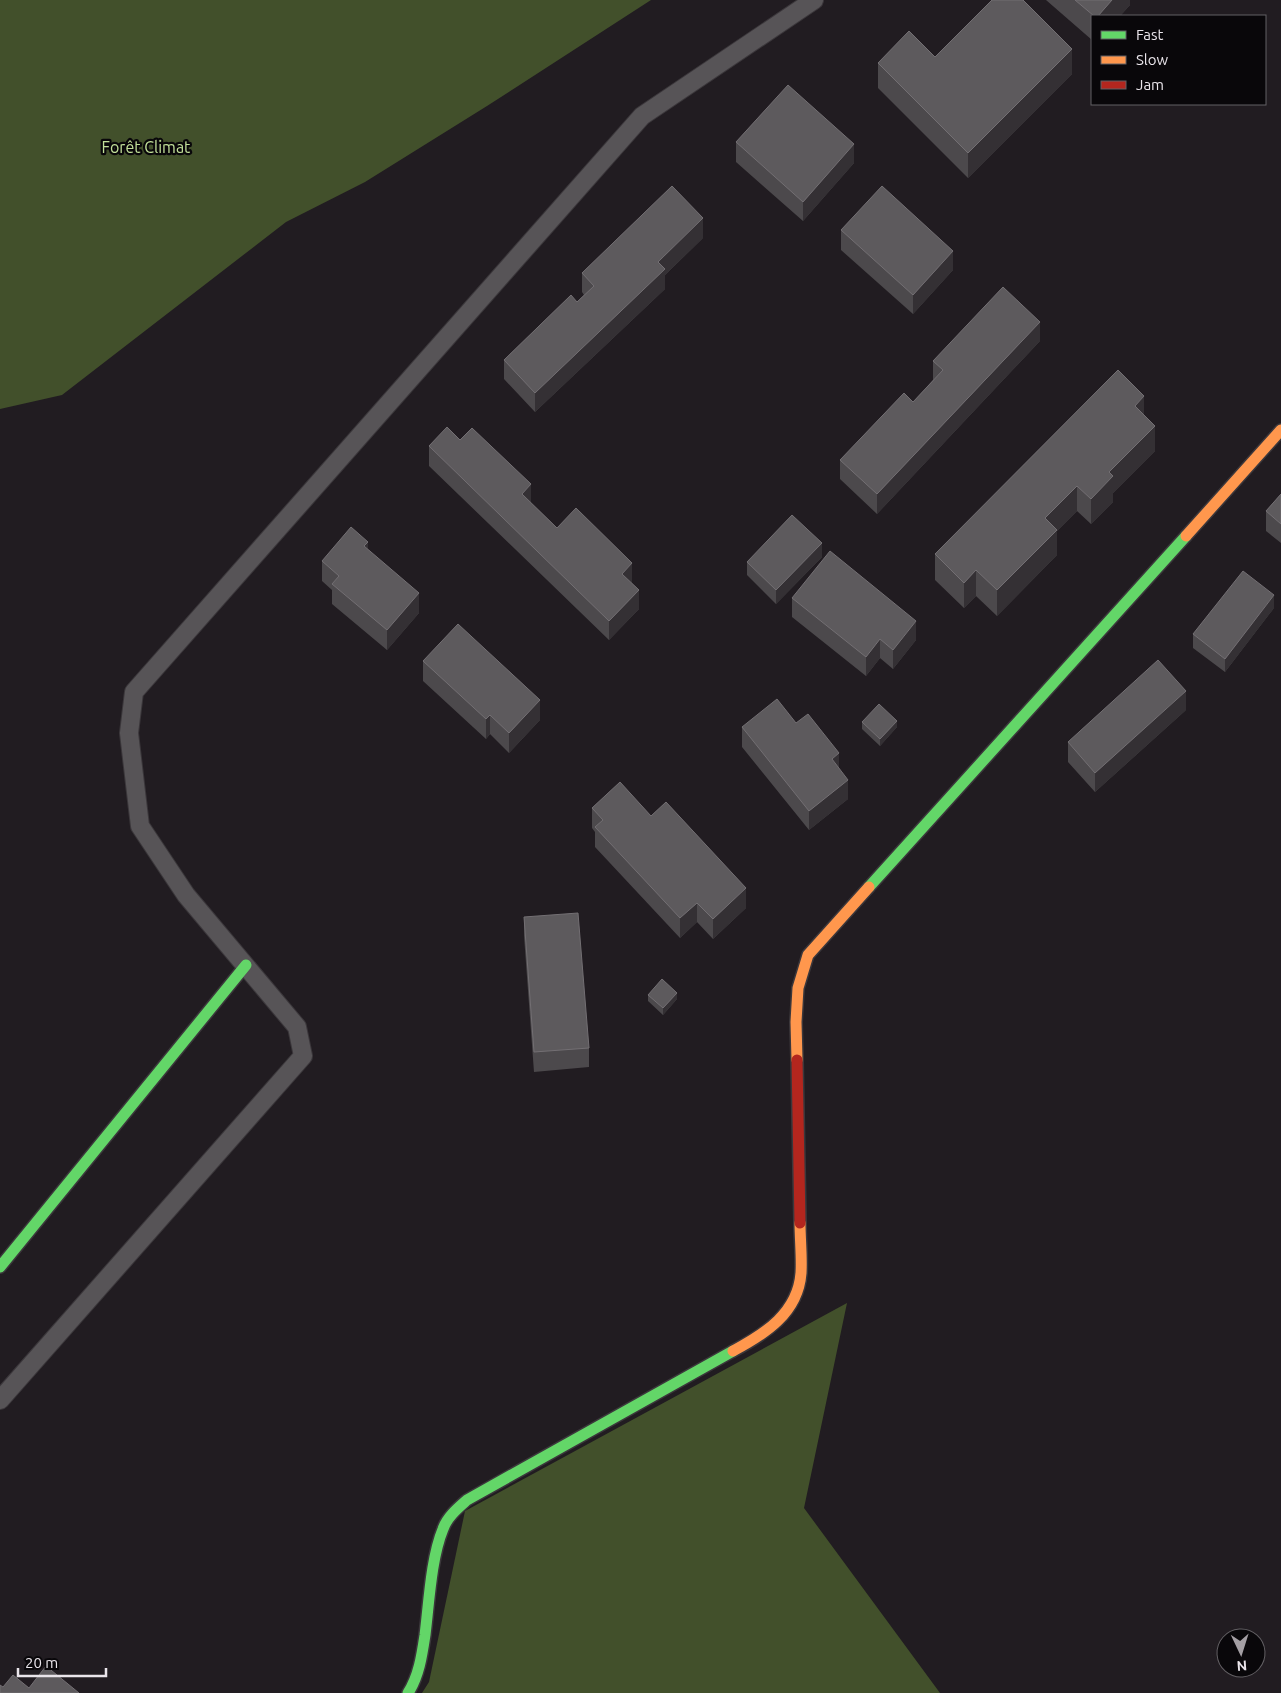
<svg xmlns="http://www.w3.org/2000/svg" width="1281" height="1693" viewBox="0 0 1281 1693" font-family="Ubuntu,sans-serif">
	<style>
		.forest { fill: #42502b }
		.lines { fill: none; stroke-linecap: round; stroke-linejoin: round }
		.lane-casing { stroke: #3b373b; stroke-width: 20 }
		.fast-casing { stroke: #3b373b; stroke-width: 14 }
		.slow-casing { stroke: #3b373b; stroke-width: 14 }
		.jam-casing { stroke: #3b373b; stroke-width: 14 }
		.lane { stroke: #575457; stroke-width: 18 }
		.fast { stroke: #63d668; stroke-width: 11 }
		.slow { stroke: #ff974d; stroke-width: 11 }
		.jam { stroke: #b3261e; stroke-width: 11 }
		.wall { fill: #4c494c }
		.shaded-wall { fill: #343034 }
		.building { fill: #5d5a5d; stroke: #736f73 }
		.labels { text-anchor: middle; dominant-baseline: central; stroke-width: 4.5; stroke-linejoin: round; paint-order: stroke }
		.park-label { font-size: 16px; fill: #c2e099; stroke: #09070a }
	</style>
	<rect width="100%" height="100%" fill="#211c21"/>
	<path class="forest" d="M0 0H651L487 106 365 182 286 222 62 395 0 409Z
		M847 1303 804 1508 940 1693H422L429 1682 465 1511Z"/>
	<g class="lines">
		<defs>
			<path id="lane" d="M0 1400 303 1056 297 1027 186 895 140 826 129 733 134 692 642 116 814 0"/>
			<path id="fast" d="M869 887 1186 536
				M0 1267 246 965
				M408 1693C419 1676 422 1655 425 1635 429 1603 431 1558 443 1529 447 1517 458 1508 467 1500L733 1351"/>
			<path id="slow" d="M1186 536 1281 430
				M797 1060 796 1022 798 988 808 955 869 887
				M733 1351C765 1334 798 1313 801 1273 802 1257 800 1239 800 1223"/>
			<path id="jam" d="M797 1060 800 1223"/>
		</defs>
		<use href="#lane" class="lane-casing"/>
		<use href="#fast" class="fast-casing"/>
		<use href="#slow" class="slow-casing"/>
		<use href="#jam" class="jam-casing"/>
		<use href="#lane" class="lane"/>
		<use href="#fast" class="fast"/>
		<use href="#slow" class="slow"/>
		<use href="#jam" class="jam"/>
	</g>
	<path class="wall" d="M1046 0H1130V5L1120 16H1092V40Z
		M935 57 1072 74 968 178 878 88V63Z
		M736 142 854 163 803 221 736 162Z
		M841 230 953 270 913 314 841 250Z
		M703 238 665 275V289L535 412 504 379V360L577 302 584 295 582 292V273Z
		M1040 341 877 514 840 479V460L913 402 933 380V361Z
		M1144 415 1155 451 1113 493V502L1091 524 1077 511 1057 531V555L997 616 976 596 964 608 935 580V554Z
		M460 440 531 503 557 528 632 583 639 609 609 640 429 466V446Z
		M1281 494V543L1266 531V511Z
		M368 550 419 613 387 650 332 604V590L322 581V561Z
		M822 557 776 604 747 575V562Z
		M792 598 916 640 893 669 880 658 866 676 792 617Z
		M1274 608 1225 672 1193 648V634Z
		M423 661 540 720 509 753 490 734 486 739 423 681Z
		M1186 710 1095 792 1068 762V742Z
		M862 722 897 727 880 746 862 729Z
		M796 723 839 768 848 799 809 830 742 747V727Z
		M592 808 651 816 746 908 713 939 697 922 680 938 595 847V832L592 828Z
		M524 917 589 1048V1067L534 1072 524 936Z
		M648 995 677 999 663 1015 648 1001Z"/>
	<path class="shaded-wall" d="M1112 0H1130V5L1120 16H1098Z
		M1072 49V74L968 178V153Z
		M854 144V163L803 221V202Z
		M703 218V238L665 275V289L535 412V393L658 262Z
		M953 251V270L913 314V295Z
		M1040 322V341L877 514V494Z
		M1144 396V422L1135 406Z
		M1155 426V451L1113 493V502L1091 524V499L1109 472Z
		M531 484V504L522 494Z
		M1077 486V511L1057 531V555L997 616V590L1045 518Z
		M368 542V562L364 546Z
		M822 543V557L776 604V590Z
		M632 563V583L622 593V574Z
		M976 570V596L964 608V583Z
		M639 590V609L609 640V621Z
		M419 593V613L387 650V630Z
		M1274 595V608L1225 672V659Z
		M916 621V640L893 669V650Z
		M880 639V658L866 676V657Z
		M1186 691V710L1095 792V773Z
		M540 700V720L509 753V733Z
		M490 715V734L486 739V719Z
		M897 721V727L880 746V739Z
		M839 753V772L832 759Z
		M848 780V799L809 830V811Z
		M746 888V908L713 939V919Z
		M697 903V922L680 938V918Z
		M677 993V999L663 1015V1008Z"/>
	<path class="building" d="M992 0H1023L1072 49 968 153 878 63 909 31 935 57Z
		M1075 0H1112L1098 16H1094Z
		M788 85 854 144 803 202 736 142Z
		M672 186 703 218 658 262 665 269 535 393 504 360 571 295 577 302 594 286 582 273Z
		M882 186 953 251 913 295 841 230Z
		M1003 287 1040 322 877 494 840 460 904 393 913 402 943 370 933 361Z
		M1118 370 1144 396 1135 406 1155 426 1109 472 1113 476 1091 499 1077 486 1045 518 1057 530 997 590 976 570 964 583 935 554Z
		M447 427 460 440 472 428 531 484 522 494 557 528 576 508 632 563 622 574 639 590 609 621 429 446Z
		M1281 494V524L1266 511Z
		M792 515 822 543 776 590 747 562Z
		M351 527 368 542 364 546 419 593 387 630 332 584 339 576 322 561Z
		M830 551 916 621 893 650 880 639 866 657 792 598Z
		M1243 571 1274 595 1225 659 1193 634Z
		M458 624 540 700 509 733 490 715 486 719 423 661Z
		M1158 660 1186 691 1095 773 1068 742Z
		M777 699 796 723 808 714 839 753 832 759 848 780 809 811 742 727Z
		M879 704 897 721 880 739 862 722Z
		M620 782 651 816 666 802 746 888 713 919 697 903 680 918 595 827 603 820 592 808Z
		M578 913 589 1048 534 1052 524 917Z
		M662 979 677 993 663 1008 648 995Z
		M46 1666 79 1693H0V1685L3 1687 13 1675 29 1688Z"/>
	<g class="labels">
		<g class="park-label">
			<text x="146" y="147">Forêt Climat</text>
		</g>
	</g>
	<rect x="1091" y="15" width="175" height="90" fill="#09070a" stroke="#636064"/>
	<rect x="1101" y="31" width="25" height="8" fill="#63d668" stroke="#636064"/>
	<text x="1136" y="40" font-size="15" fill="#eae5eb">Fast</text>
	<rect x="1101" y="56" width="25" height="8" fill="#ff974d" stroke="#636064"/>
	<text x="1136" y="65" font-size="15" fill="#eae5eb">Slow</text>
	<rect x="1101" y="81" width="25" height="8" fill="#b3261e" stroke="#636064"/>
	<text x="1136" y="90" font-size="15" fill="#eae5eb">Jam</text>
	<g transform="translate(1241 1653) rotate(176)"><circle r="24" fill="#09070a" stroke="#636064"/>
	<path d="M0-4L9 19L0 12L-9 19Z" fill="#a49fa4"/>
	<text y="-8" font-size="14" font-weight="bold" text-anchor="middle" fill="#eae5eb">N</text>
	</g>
	<path d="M18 1668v8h88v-8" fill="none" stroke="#eae5eb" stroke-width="2.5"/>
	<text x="25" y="1668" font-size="15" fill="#eae5eb" stroke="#09070a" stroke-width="4" paint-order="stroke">20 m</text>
</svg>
